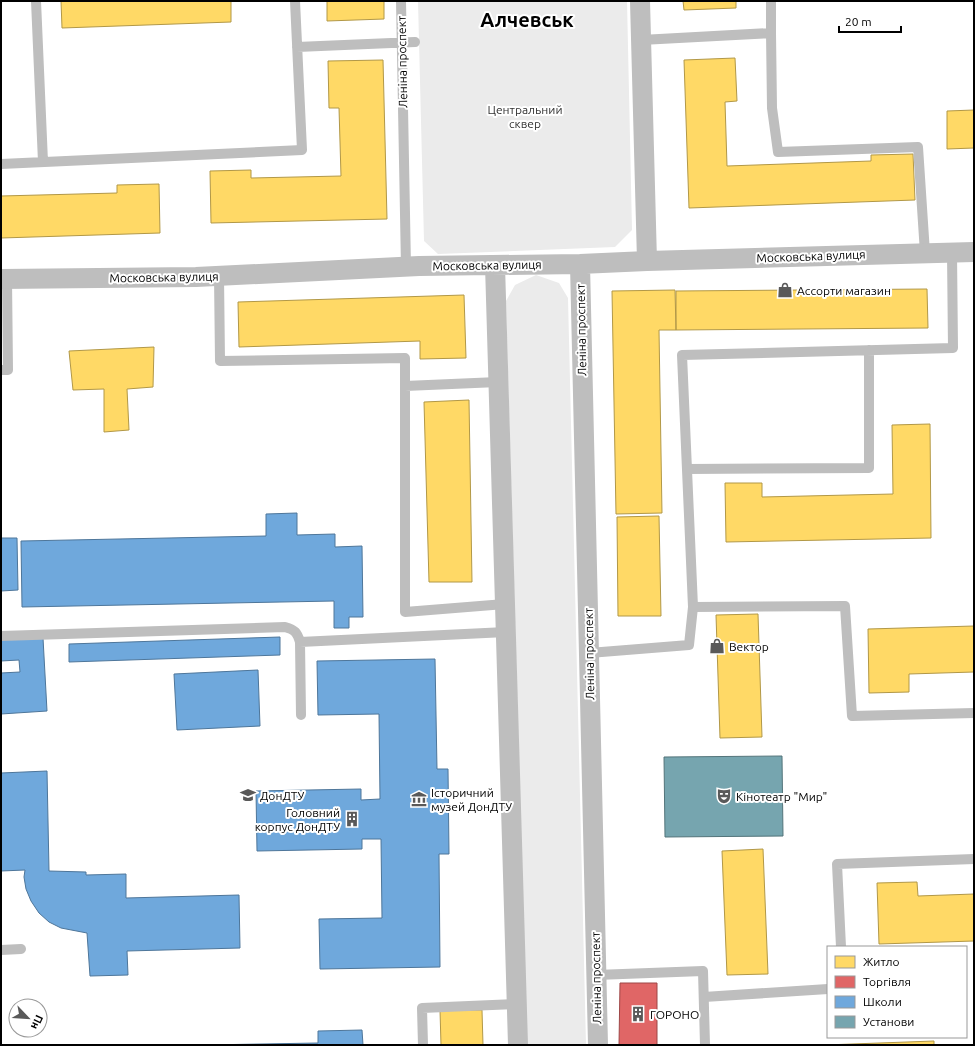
<svg xmlns="http://www.w3.org/2000/svg" width="975" height="1046" viewBox="0 0 975 1046" font-family="Ubuntu,sans-serif">
	<style>
		.green { fill: #ebebeb }
		.homes { fill: #ffd966; stroke: #b29847 }
		.shops { fill: #e06666; stroke: #9d4747 }
		.schools { fill: #6fa8dc; stroke: #4e769a }
		.public { fill: #76a5af; stroke: #53747a }
		.lines { fill: none; stroke-linecap: round; stroke-linejoin: round }
		.lane { stroke: #bebebe; stroke-width: 10 }
		.street { stroke: #bebebe; stroke-width: 20 }
		.labels { text-anchor: middle; dominant-baseline: central; stroke-width: 4; stroke-linejoin: round; paint-order: stroke }
		.street-label { font-size: 12px; fill: #000; stroke: #fff }
		.park-label { font-size: 12px; fill: #313131; stroke: #fff }
		.poi-label { font-size: 12px; fill: #000; stroke: #fff; text-anchor: start }
		.town-label { font-size: 20px; font-weight: bold; fill: #000; stroke: #fff }
	</style>
	<rect width="100%" height="100%" fill="#fff"/>
	<path class="green" d="M418 1H627L632 230 615 247 438 254 424 241Z
		M536 275 559 283 568 298 586 1045H527L506 301 515 285Z"/>
	<path class="homes" d="M61 1H231V22L62 28Z
		M327 1H384V19L327 21Z
		M683 1H736V8L684 10Z
		M735 58 737 101 725 102 727 166 871 161V155L913 154 915 200 689 208 684 60Z
		M383 60 387 219 211 223 210 171 251 170V178L341 176 339 108H329L328 61Z
		M974 110V148L947 149V111Z
		M159 184 160 233 1 238V196L117 193V185Z
		M927 289 928 328 676 330V291Z
		M675 290 676 330H659L662 513 616 514 612 291Z
		M464 295 466 358 420 359V341L239 347 238 302Z
		M154 347 153 387 127 389 129 430 104 432V389L73 390 69 351Z
		M469 400 472 582H429L424 402Z
		M930 424 931 538 726 542 725 483H762V497L893 494 892 425Z
		M659 516 661 616H618L617 517Z
		M758 614 762 737 720 738 716 615Z
		M974 626V672L909 674V692L869 693 868 629Z
		M763 849 768 974 727 975 722 851Z
		M917 882 918 896 974 894V941L879 944 877 883Z
		M440 1010H482L483 1045H441Z
		M934 1041V1045H825Z"/>
	<path class="shops" d="M620 983H657V1045H619Z"/>
	<path class="schools" d="M297 513V535L335 534V547L362 546 363 617H349V628H334V601L22 607 21 541 266 536V514Z
		M1 538H17L18 590 1 591Z
		M280 637V655L69 662V644Z
		M43 638 47 711 1 714V673L20 672 19 660 1 661V640Z
		M435 659 437 769H448L449 854H439L440 967 320 969 319 919 382 918 381 839H362V849L257 851 256 791 361 789V800L380 799 379 714 318 715 317 661Z
		M258 670 260 726 177 730 174 674Z
		M47 771 49 871 86 872V875L126 874V898L239 895 240 948 127 951 128 975 90 976 87 933 61 928 49 922 39 913 31 901 26 889 24 877 25 870 1 871V773Z
		M362 1030 363 1045H205L318 1043V1031Z"/>
	<path class="public" d="M782 756 783 836 665 837 664 757Z"/>
	<g class="lines">
		<path class="lane" d="M36 1 43 162
			M401 1 406 267
			M771 33 772 108 778 152 918 147 925 253
			M641 40 771 33V1
			M297 47 415 42
			M1 164 302 150 295 1
			M219 276 220 361 405 358V612L505 604
			M1 370H8L7 279
			M405 386 498 382
			M687 469 869 468V350
			M693 607 682 355 953 348 952 253
			M1 636 285 627C295 630 297 632 300 642
			M589 653 689 645 693 607 845 606 852 716 974 713
			M301 715 300 642 506 632
			M841 947 837 864 974 859
			M1 950 21 949
			M596 975 703 971 705 1045
			M704 997 828 989
			M423 1045 422 1008 517 1004"/>
		<path class="street" d="M640 1 647 261
			M580 264 598 1045
			M495 265 518 1045
			M1 279 196 277 419 266 580 264 647 261 974 252"/>
	</g>
	<defs>
		<symbol id="shop-bare" viewBox="-9 -9 18 18"><path d="M-5-2.5h2.3a2.7 3.5 0 0 1 5.4 0H5L5.5 6h-11ZM-1.5-2.5h3a1.5 2.3 0 0 0-3 0Z" fill="#595959" stroke="#fff" stroke-width="2.5" paint-order="stroke"/></symbol>
		<symbol id="university-bare" viewBox="-9 -9 18 18"><path d="M0-5L7-2L0 1L-7-2ZM-4 1L0 2.5L4 1V4Q0 6-4 4Z" fill="#595959" stroke="#fff" stroke-width="2.5" paint-order="stroke"/></symbol>
		<symbol id="theatre-bare" viewBox="-9 -9 18 18"><path d="M-5-5.5Q0-4 5-5.5V0Q5 5 0 6Q-5 5-5 0ZM-3.3-2.5H-1v1.5H-3.3ZM1-2.5H3.3v1.5H1ZM-2.8 1Q0 5.5 2.8 1Z" fill="#595959" stroke="#fff" stroke-width="2.5" paint-order="stroke"/></symbol>
		<symbol id="museum-bare" viewBox="-9 -9 18 18"><path d="M0-6L6-3V-2H-6V-3ZM-5-1h2V3h-2ZM-1-1h2V3h-2ZM3-1h2V3H3ZM-6 4H6V6H-6Z" fill="#595959" stroke="#fff" stroke-width="2.5" paint-order="stroke"/></symbol>
		<symbol id="building-bare" viewBox="-9 -9 18 18"><path d="M-4-6H4V6H1V3H-1V6H-4ZM-2.5-4.3h1.7v1.8h-1.7ZM.8-4.3h1.7v1.8H.8ZM-2.5-1h1.7V.8h-1.7ZM.8-1h1.7V.8H.8Z" fill="#595959" stroke="#fff" stroke-width="2.5" paint-order="stroke"/></symbol>
	</defs>
	<g fill-rule="evenodd">
		<use href="#shop-bare" x="774" y="279" width="22" height="22"/>
		<use href="#shop-bare" x="706" y="635" width="22" height="22"/>
		<use href="#university-bare" x="237" y="784" width="22" height="22"/>
		<use href="#theatre-bare" x="713" y="785" width="22" height="22"/>
		<use href="#museum-bare" x="408" y="788" width="22" height="22"/>
		<use href="#building-bare" x="341" y="808" width="22" height="22"/>
		<use href="#building-bare" x="627" y="1003" width="22" height="22"/>
	</g>
	<g class="labels">
		<g class="street-label">
			<text transform="translate(402 62) rotate(-91)">Леніна проспект</text>
			<text transform="translate(811 256) rotate(-2)">Московська вулиця</text>
			<text transform="translate(487 265) rotate(-1)">Московська вулиця</text>
			<text transform="translate(164 277) rotate(-1)">Московська вулиця</text>
			<text transform="translate(581 330) rotate(-91)">Леніна проспект</text>
			<text transform="translate(589 654) rotate(-91)">Леніна проспект</text>
			<text transform="translate(596 978) rotate(-91)">Леніна проспект</text>
		</g>
		<g class="park-label">
			<text x="525" y="109">Центральний<tspan x="525" dy="14">сквер</tspan></text>
		</g>
		<g class="poi-label">
			<text x="797" y="290">Ассорти магазин</text>
			<text x="729" y="646">Вектор</text>
			<text x="431" y="792">Історичний<tspan x="431" dy="14">музей ДонДТУ</tspan></text>
			<text x="260" y="795">ДонДТУ</text>
			<text x="736" y="796">Кінотеатр "Мир"</text>
			<text x="340" y="812" text-anchor="end">Головний<tspan x="340" dy="14">корпус ДонДТУ</tspan></text>
			<text x="650" y="1014">ГОРОНО</text>
		</g>
		<g class="town-label">
			<text x="527" y="19">Алчевськ</text>
		</g>
	</g>
	<rect width="975" height="1046" fill="none" stroke="#000000" stroke-width="4"/>
	<rect x="827" y="946" width="140" height="92" fill="#ffffff" stroke="#999999"/>
	<rect x="835" y="956" width="20" height="12" fill="#ffd966" stroke="#999999"/>
	<text x="863" y="966" font-size="12" fill="#000000">Житло</text>
	<rect x="835" y="976" width="20" height="12" fill="#e06666" stroke="#999999"/>
	<text x="863" y="986" font-size="12" fill="#000000">Торгівля</text>
	<rect x="835" y="996" width="20" height="12" fill="#6fa8dc" stroke="#999999"/>
	<text x="863" y="1006" font-size="12" fill="#000000">Школи</text>
	<rect x="835" y="1016" width="20" height="12" fill="#76a5af" stroke="#999999"/>
	<text x="863" y="1026" font-size="12" fill="#000000">Установи</text>
	<g transform="translate(28 1018) rotate(115)"><circle r="19" fill="#ffffff" stroke="#999999"/>
	<path d="M0-3L7 15L0 10L-7 15Z" fill="#595959"/>
	<text y="-6" font-size="11" font-weight="bold" text-anchor="middle" fill="#000000">Пн</text>
	</g>
	<path d="M839 26v6h62v-6" fill="none" stroke="#000000" stroke-width="2"/>
	<text x="845" y="26" font-size="12" fill="#000000" stroke="#ffffff" stroke-width="3" paint-order="stroke">20 m</text>
</svg>
